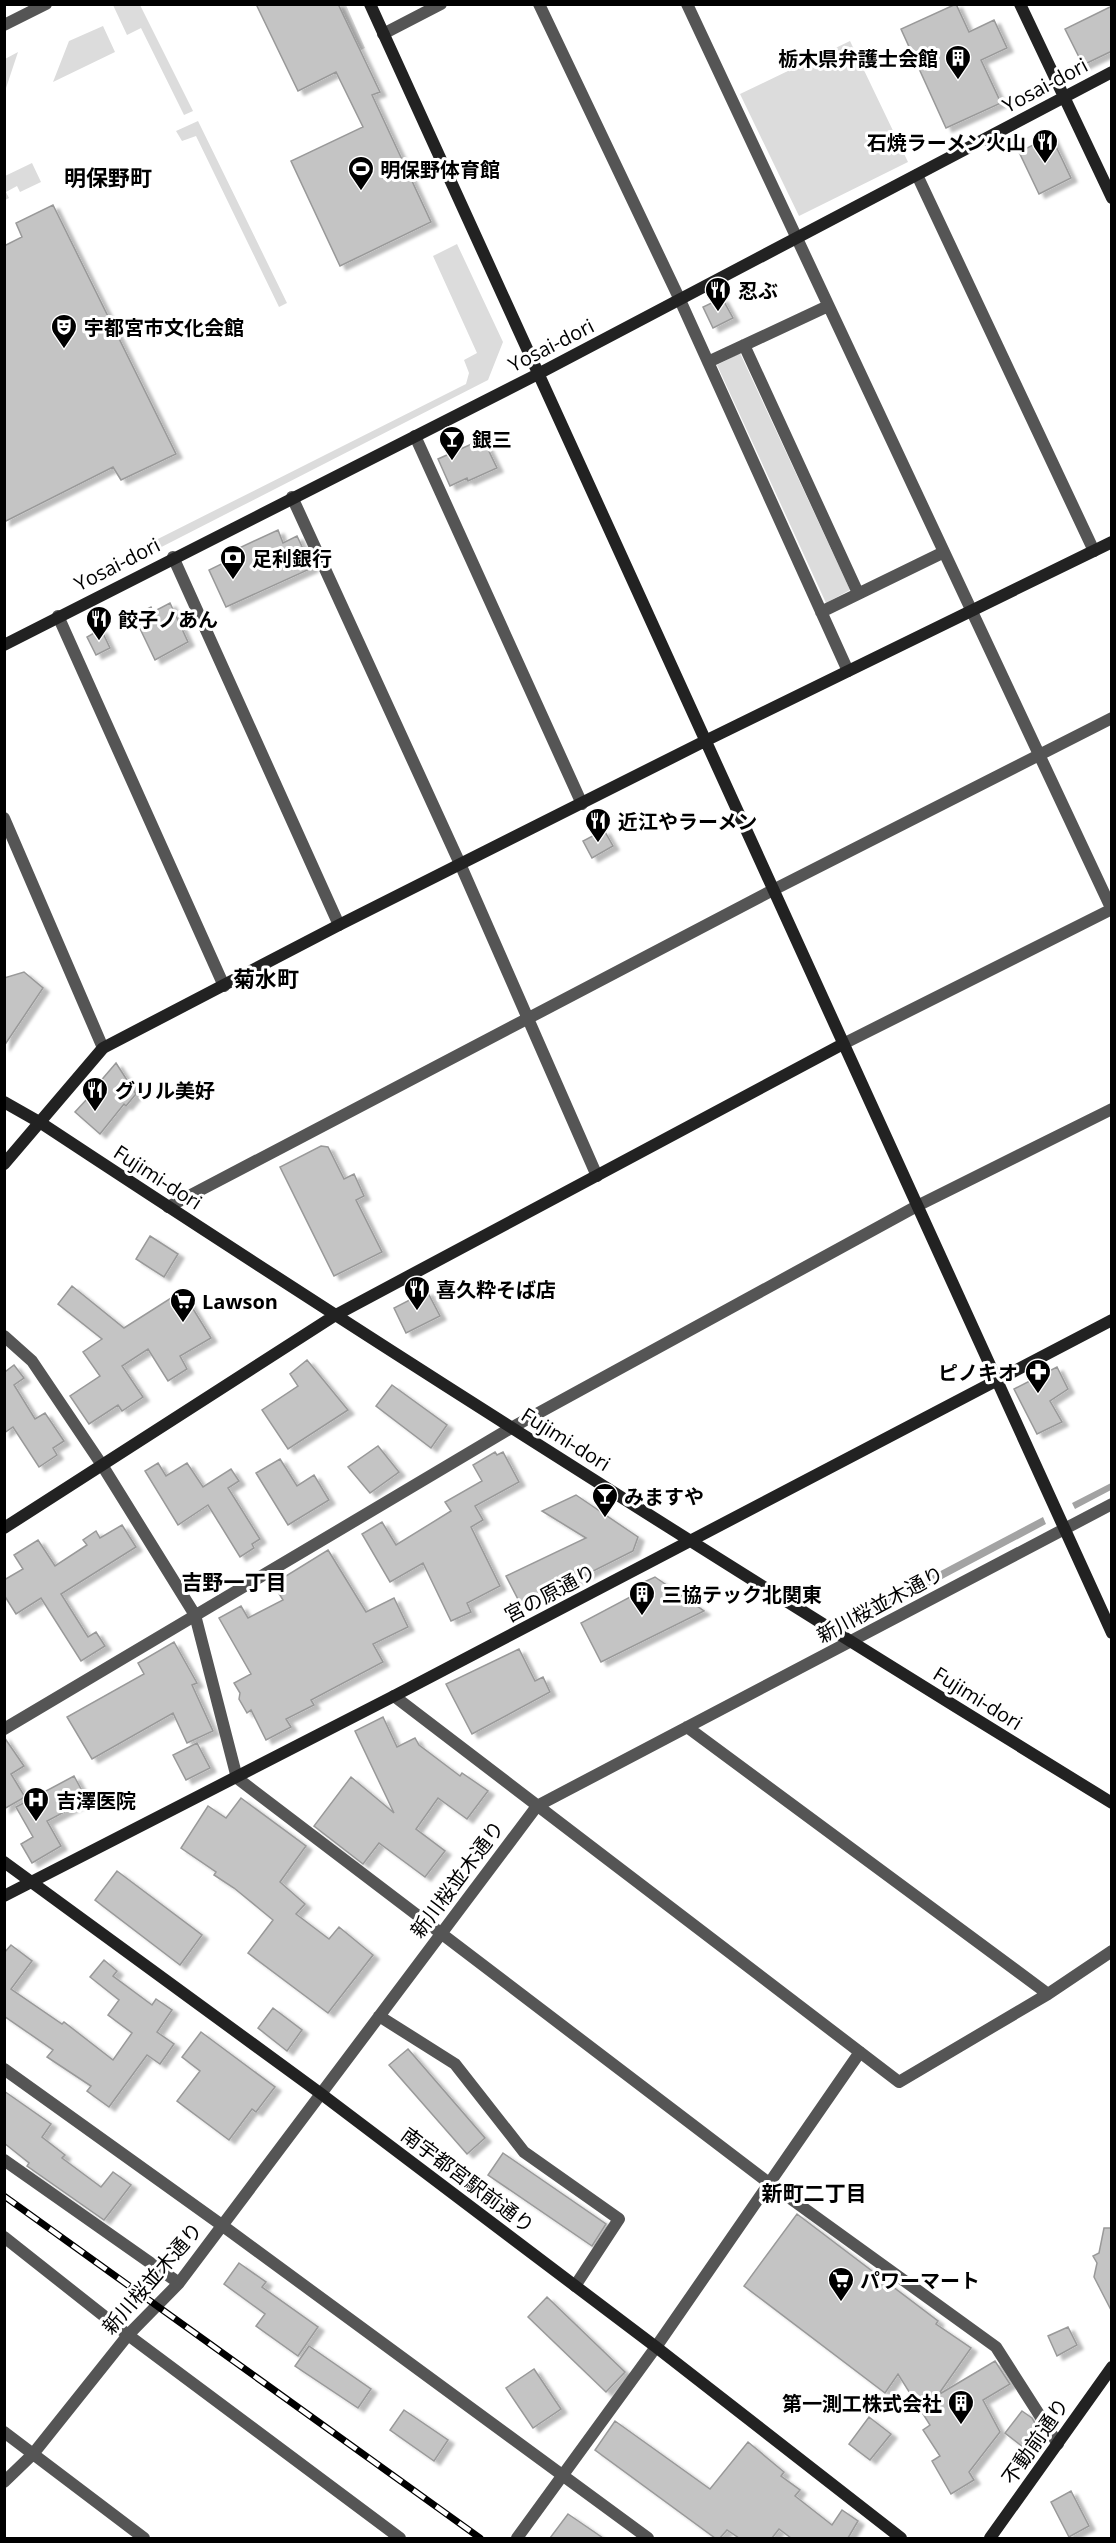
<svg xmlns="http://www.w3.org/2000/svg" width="1116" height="2543" viewBox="0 0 1116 2543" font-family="'Open Sans','Noto Sans JP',sans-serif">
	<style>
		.green { fill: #dcdcdc }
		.water { fill: #a3a3a3 }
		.building { fill: #c4c4c4; stroke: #999; stroke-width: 1.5; filter: url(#shadow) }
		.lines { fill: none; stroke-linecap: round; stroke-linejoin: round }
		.street { stroke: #555; stroke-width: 12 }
		.secondary { stroke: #222; stroke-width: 12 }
		.rail-casing { stroke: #000; stroke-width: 7 }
		.rail { stroke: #fff; stroke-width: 4.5; stroke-dasharray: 14; stroke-linecap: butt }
		.labels { text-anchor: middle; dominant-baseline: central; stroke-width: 6; stroke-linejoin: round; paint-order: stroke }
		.poi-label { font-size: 20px; font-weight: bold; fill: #000; stroke: #fff; text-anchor: start }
		.street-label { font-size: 20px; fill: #000; stroke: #fff }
		.neighbourhood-label { font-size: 21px; font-weight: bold; fill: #000; stroke: #fff }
		.quarter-label { font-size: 22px; font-weight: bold; fill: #000; stroke: #fff }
	</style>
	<defs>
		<filter id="shadow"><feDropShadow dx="6" dy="4" stdDeviation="1.5" flood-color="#0004"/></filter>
	</defs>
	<rect width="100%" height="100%" fill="#fff"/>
	<path class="green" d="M113 5H140L193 111 184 115 141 28 127 35Z
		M337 5H346L365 48 358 51Z
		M103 26 115 52 53 82 69 41Z
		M850 41 908 162 799 216 740 94Z
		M18 52 5 91V59Z
		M198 121 287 303 279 307 196 136 182 141 176 131Z
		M32 163 41 182 20 192 17 186 6 192 9 198 5 200V176Z
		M457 244 503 342 488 380 136 560 132 552 466 384 469 373 464 360 477 353 433 256Z
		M740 353 850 590 826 603 717 365Z"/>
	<path class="water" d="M1111 1483V1490L1075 1509 1072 1503Z
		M1043 1517 1046 1524 861 1622 857 1615Z"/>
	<path class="building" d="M256 4H338L380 92 372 95 431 222 340 266 291 161 363 127 336 72 298 91Z
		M956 4 969 32 994 20 1007 48 981 60 1001 103 946 128 901 29Z
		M1112 6V51L1083 65 1065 29Z
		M1051 136 1071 178 1039 194 1019 152Z
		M53 205 176 454 121 480 113 467 4 522V246L22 237 16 223Z
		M722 298 733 318 713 328 703 307Z
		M483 439 497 468 468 481 467 478 450 486 438 459Z
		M278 530 283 543 297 536 312 568 226 607 209 570 242 554 239 548Z
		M170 603 188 642 155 660 134 616 151 607 153 612Z
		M101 629 110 648 96 655 87 637Z
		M604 830 613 846 592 858 583 841Z
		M24 972 43 988 4 1046V978Z
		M116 1063 136 1094 126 1106 124 1104 100 1134 75 1112 100 1085 98 1084Z
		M321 1146 328 1147 344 1179 354 1174 364 1196 356 1200 382 1252 334 1276 280 1167Z
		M150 1236 178 1254 164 1277 136 1259Z
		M72 1286 124 1328 182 1291 211 1338 180 1356 187 1369 168 1381 148 1349 122 1366 143 1397 122 1411 118 1405 89 1424 70 1396 100 1376 83 1352 102 1339 58 1304Z
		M427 1291 440 1316 406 1333 394 1308Z
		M307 1360 348 1410 288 1449 262 1410 298 1386 290 1374Z
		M14 1365 24 1378 14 1385 35 1419 45 1413 64 1441 53 1448 57 1455 39 1467 13 1427 4 1433V1370L6 1371Z
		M1057 1367 1068 1389 1050 1401 1062 1422 1037 1434 1014 1389Z
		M392 1385 447 1425 431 1448 376 1406Z
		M378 1446 399 1472 370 1493 348 1467Z
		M495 1452 497 1455 503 1452 519 1482 475 1506 483 1520 471 1527 500 1586 467 1603 471 1612 451 1621 423 1563 390 1582 362 1534 382 1522 396 1545 451 1511 445 1502 482 1481 473 1465Z
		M280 1459 297 1486 314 1475 329 1500 288 1525 256 1473Z
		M158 1463 166 1476 187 1463 203 1487 231 1469 239 1481 228 1488 260 1539 252 1544 254 1548 240 1557 208 1505 178 1525 145 1471Z
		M576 1495 638 1537 633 1551 522 1607 506 1576 586 1538 542 1511Z
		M122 1525 136 1547 61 1594 88 1637 96 1632 105 1646 81 1661 41 1598 16 1614 4 1595V1580L23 1569 14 1555 38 1540 55 1566 87 1545 83 1540 96 1531 100 1538Z
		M328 1550 366 1612 394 1598 408 1627 373 1644 383 1662 311 1700 314 1705 286 1719 291 1727 266 1740 251 1710 247 1713 239 1699 240 1693 234 1683 251 1674 219 1618 241 1606 248 1618 283 1600 273 1584Z
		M655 1577 704 1611 601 1662 581 1623 636 1594 633 1587Z
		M174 1642 197 1683 192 1685 213 1731 187 1743 173 1713 92 1759 67 1717 144 1674 138 1663Z
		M519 1649 535 1681 543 1677 550 1692 472 1734 446 1684Z
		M383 1717 397 1747 415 1738 419 1745 460 1776 462 1773 488 1791 467 1819 438 1798 416 1829 445 1851 425 1877 379 1843 363 1864 314 1826 351 1777 394 1813 355 1731Z
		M4 1737 24 1766 11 1774 25 1797 4 1809Z
		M197 1743 210 1768 186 1780 173 1755Z
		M74 1776 87 1800 47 1821 61 1846 32 1863 21 1844 33 1837 16 1807Z
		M241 1798 306 1846 280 1882 305 1904 296 1914 329 1939 339 1927 373 1955 328 2013 248 1953 273 1920 234 1888 214 1875 216 1872 181 1848 208 1806 226 1818Z
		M117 1871 202 1935 180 1965 95 1900Z
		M11 1945 32 1961 11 1989 62 2024 64 2022 113 2060 132 2033 108 2015 119 2000 90 1977 104 1960 117 1971 113 1976 152 2005 156 1999 172 2010 157 2032 174 2044 160 2064 147 2055 109 2107 87 2091 91 2086 47 2057 53 2050 4 2016V1953Z
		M273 2008 302 2030 287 2051 258 2028Z
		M201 2032 275 2087 256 2112 252 2109 229 2140 177 2101 200 2071 182 2057Z
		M408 2049 485 2138 467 2154 389 2065Z
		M4 2091 51 2124 42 2137 65 2155 62 2158 101 2187 113 2172 131 2185 104 2220 27 2166 29 2163 4 2143Z
		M503 2153 606 2224 592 2246 488 2175Z
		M797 2214 938 2321 936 2324 971 2348 938 2395 995 2361 1010 2384 983 2400 1000 2432 969 2472 974 2480 951 2494 932 2461 940 2456 923 2430 930 2425 898 2374 885 2393 744 2286Z
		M1104 2228H1112V2312L1094 2277 1097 2263 1093 2256 1099 2253Z
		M239 2263 266 2282 262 2287 318 2327 298 2356 256 2326 265 2314 224 2284Z
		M547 2297 625 2372 606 2392 528 2317Z
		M1068 2327 1077 2345 1057 2356 1048 2336Z
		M309 2346 371 2389 358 2408 295 2366Z
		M534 2369 561 2409 533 2428 506 2388Z
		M404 2410 448 2440 434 2461 390 2430Z
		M1022 2411 1032 2418 1038 2428 1023 2447 1005 2433Z
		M869 2417 891 2434 870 2460 849 2444Z
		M615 2421 710 2489 748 2442 784 2472 781 2476 800 2490 795 2496 832 2525 842 2510 858 2521 848 2538H791L779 2529 772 2538H739L727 2530 720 2538H715L595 2450Z
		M1071 2491 1089 2526 1069 2537 1051 2502Z
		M568 2514 603 2538H550Z"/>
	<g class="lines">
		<path class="street" d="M539 4 680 300 848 671
			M687 4 1112 910
			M4 25 46 4
			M383 34 441 4
			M917 175 1094 551
			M744 345 858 593
			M708 362 828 306
			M415 436 582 804
			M292 497 461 866 597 1176
			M173 557 339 925
			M821 612 942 553
			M58 616 224 986
			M4 818 103 1048
			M843 1044 1112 909
			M168 1207 773 890 1112 718
			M4 1336 32 1361 102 1465 195 1615 237 1778 769 2183 996 2347 1058 2444
			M394 1696 899 2082 1048 1994 1112 1951
			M687 1727 1048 1994
			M4 1729 511 1428 917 1206 1112 1109
			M379 2016 455 2064 524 2152 619 2219 575 2286
			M4 2069 223 2226 648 2538
			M4 2160 179 2283
			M4 2237 128 2335 400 2538
			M4 2432 144 2538
			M4 2482 33 2454 128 2335 179 2283 537 1806 1112 1504
			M517 2538 656 2347 860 2052"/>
		<path class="secondary" d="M370 4 1112 1633
			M1020 4 1112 198
			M4 645 538 374 1112 72
			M4 1102 41 1123C394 1356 751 1581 1112 1803
			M4 1164 103 1048 339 925 705 741 1112 542
			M4 1528 334 1316 843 1044
			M4 1862 320 2093 656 2347 901 2538
			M4 1896 394 1696 1112 1320
			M990 2538 1112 2367"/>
		<defs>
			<path id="rail" d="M4 2196 480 2538"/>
		</defs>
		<use href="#rail" class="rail-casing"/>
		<use href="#rail" class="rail"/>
	</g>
	<defs>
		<symbol id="building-pin" viewBox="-11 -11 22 30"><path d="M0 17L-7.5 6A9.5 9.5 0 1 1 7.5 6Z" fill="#000" stroke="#fff"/><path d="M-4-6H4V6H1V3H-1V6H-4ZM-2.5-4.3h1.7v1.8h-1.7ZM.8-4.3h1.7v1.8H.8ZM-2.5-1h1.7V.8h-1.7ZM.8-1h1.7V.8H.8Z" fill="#fff"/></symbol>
		<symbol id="restaurant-pin" viewBox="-11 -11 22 30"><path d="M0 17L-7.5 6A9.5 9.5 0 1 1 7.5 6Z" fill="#000" stroke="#fff"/><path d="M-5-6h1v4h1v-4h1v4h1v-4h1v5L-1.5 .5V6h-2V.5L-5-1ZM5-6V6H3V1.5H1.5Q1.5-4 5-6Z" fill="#fff"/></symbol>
		<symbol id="stadium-pin" viewBox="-11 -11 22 30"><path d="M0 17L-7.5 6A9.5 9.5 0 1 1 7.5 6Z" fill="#000" stroke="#fff"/><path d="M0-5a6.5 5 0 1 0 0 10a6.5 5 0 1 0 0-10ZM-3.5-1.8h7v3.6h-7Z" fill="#fff"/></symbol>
		<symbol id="theatre-pin" viewBox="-11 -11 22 30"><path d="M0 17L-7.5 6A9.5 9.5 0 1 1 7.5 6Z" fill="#000" stroke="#fff"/><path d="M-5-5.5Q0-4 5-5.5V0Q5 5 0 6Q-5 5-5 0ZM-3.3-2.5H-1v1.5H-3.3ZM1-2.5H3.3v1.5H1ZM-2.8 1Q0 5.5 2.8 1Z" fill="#fff"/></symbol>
		<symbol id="bar-pin" viewBox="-11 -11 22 30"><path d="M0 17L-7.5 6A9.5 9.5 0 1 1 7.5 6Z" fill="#000" stroke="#fff"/><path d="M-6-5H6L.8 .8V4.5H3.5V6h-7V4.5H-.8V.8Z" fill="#fff"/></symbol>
		<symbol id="bank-pin" viewBox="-11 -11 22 30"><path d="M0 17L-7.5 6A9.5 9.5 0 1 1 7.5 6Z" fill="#000" stroke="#fff"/><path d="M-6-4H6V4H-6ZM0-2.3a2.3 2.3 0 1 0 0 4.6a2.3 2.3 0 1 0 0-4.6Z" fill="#fff"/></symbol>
		<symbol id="supermarket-pin" viewBox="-11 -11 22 30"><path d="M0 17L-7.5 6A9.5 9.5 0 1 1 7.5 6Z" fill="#000" stroke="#fff"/><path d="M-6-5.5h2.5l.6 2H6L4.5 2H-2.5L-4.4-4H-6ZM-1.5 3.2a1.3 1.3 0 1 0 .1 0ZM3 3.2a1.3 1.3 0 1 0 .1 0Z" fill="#fff"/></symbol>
		<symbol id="pharmacy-pin" viewBox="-11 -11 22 30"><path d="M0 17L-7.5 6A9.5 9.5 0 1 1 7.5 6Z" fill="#000" stroke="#fff"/><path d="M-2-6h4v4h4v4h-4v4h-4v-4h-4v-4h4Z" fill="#fff"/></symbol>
		<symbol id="hospital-pin" viewBox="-11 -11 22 30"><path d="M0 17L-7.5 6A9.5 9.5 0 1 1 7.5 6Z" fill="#000" stroke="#fff"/><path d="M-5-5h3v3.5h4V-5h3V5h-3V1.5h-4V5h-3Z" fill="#fff"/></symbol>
	</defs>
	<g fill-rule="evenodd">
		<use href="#building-pin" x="943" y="43" width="30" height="40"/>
		<use href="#restaurant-pin" x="1030" y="127" width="30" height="40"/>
		<use href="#stadium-pin" x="346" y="154" width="30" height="40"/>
		<use href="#restaurant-pin" x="703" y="275" width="30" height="40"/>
		<use href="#theatre-pin" x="49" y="312" width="30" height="40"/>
		<use href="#bar-pin" x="437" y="424" width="30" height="40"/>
		<use href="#bank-pin" x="218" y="543" width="30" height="40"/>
		<use href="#restaurant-pin" x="84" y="604" width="30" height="40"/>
		<use href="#restaurant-pin" x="583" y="806" width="30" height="40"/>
		<use href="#restaurant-pin" x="80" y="1075" width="30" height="40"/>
		<use href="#restaurant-pin" x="402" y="1274" width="30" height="40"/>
		<use href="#supermarket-pin" x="168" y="1286" width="30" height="40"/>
		<use href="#pharmacy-pin" x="1023" y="1357" width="30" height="40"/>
		<use href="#bar-pin" x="590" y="1481" width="30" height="40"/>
		<use href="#building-pin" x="627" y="1579" width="30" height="40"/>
		<use href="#hospital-pin" x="21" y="1785" width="30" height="40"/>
		<use href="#supermarket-pin" x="826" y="2265" width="30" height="40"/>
		<use href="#building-pin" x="946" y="2388" width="30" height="40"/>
	</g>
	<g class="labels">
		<g class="poi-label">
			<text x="938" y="58" text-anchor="end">栃木県弁護士会館</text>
			<text x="1026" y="142" text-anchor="end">石焼ラーメン火山</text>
			<text x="380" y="169">明保野体育館</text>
			<text x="738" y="290">忍ぶ</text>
			<text x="84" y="327">宇都宮市文化会館</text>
			<text x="472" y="439">銀三</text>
			<text x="252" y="558">足利銀行</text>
			<text x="118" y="619">餃子ノあん</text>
			<text x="618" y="821">近江やラーメン</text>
			<text x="115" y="1090">グリル美好</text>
			<text x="436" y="1289">喜久粋そば店</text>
			<text x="202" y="1301">Lawson</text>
			<text x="1018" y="1372" text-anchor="end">ピノキオ</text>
			<text x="624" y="1496">みますや</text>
			<text x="662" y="1594">三協テック北関東</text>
			<text x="56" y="1800">吉澤医院</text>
			<text x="860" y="2280">パワーマート</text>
			<text x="942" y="2403" text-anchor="end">第一測工株式会社</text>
		</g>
		<g class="street-label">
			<text transform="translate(1045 85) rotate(-28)">Yosai-dori</text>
			<text transform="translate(551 345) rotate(-27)">Yosai-dori</text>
			<text transform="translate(117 564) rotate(-27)">Yosai-dori</text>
			<text transform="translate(158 1177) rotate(33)">Fujimi-dori</text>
			<text transform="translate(566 1439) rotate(32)">Fujimi-dori</text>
			<text transform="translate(550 1593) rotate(-28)">宮の原通り</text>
			<text transform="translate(880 1604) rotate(-28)">新川桜並木通り</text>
			<text transform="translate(978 1698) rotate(32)">Fujimi-dori</text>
			<text transform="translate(457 1879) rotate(-53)">新川桜並木通り</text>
			<text transform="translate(468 2180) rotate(37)">南宇都宮駅前通り</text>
			<text transform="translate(152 2278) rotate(-49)">新川桜並木通り</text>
			<text transform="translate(1035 2441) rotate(-55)">不動前通り</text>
		</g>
		<g class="neighbourhood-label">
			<text x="234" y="1582">吉野一丁目</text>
			<text x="814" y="2193">新町二丁目</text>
		</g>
		<g class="quarter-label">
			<text x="108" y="177">明保野町</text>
			<text x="266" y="978">菊水町</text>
		</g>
	</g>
	<rect width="1116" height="2543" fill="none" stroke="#000000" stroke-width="12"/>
</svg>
